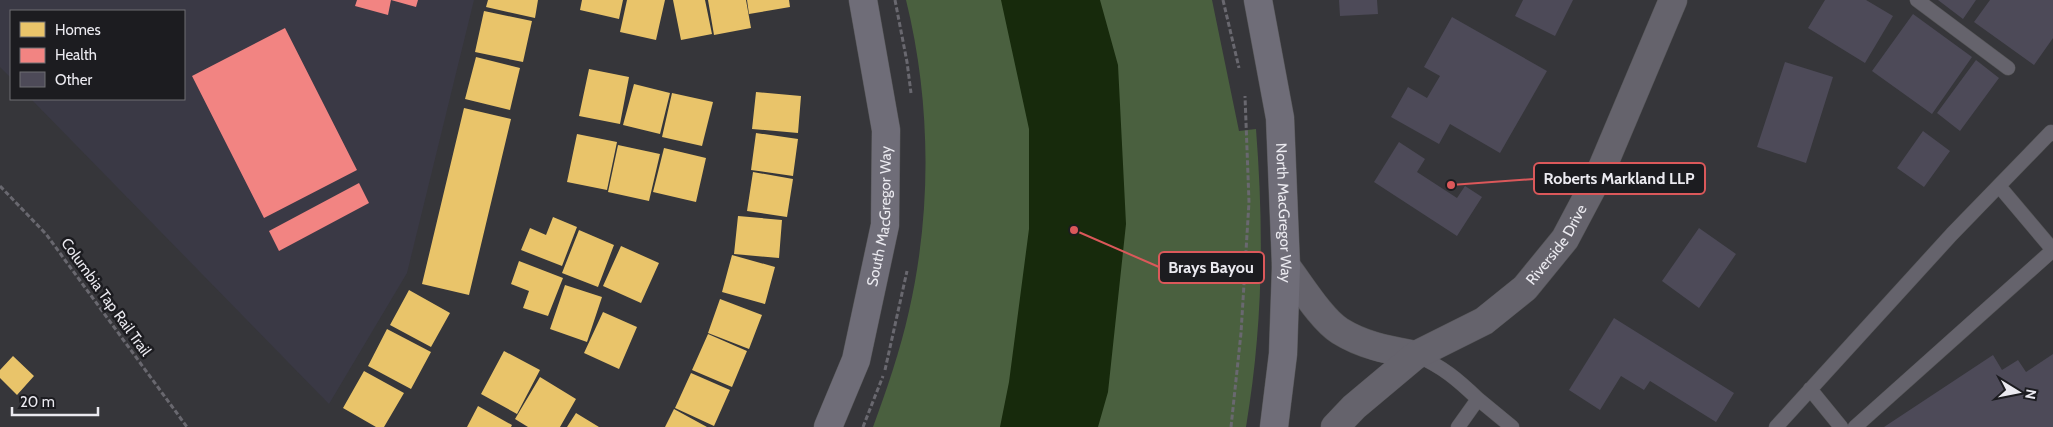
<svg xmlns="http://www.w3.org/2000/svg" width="2053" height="427" viewBox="0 0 2053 427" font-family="Cabin,sans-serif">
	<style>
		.built { fill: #3a3945 }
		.green { fill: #4a603f }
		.water { fill: #172a0c }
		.homes { fill: #e9c46a }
		.health { fill: #f28482 }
		.building { fill: #4d4a58 }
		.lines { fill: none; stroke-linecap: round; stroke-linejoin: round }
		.service-casing { stroke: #545456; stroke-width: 15 }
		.minor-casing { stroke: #545456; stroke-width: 29 }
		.secondary-casing { stroke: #545456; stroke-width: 29 }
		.path { stroke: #69686f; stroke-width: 3; stroke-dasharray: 5 2.5; stroke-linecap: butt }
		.service { stroke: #65636c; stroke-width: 14 }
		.minor { stroke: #65636c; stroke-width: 28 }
		.secondary { stroke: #6f6d78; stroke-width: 28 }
		.labels { text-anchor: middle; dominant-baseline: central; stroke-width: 5; stroke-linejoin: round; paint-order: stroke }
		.street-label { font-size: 15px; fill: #ebeaf0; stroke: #1c1c20 }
		.leader { fill: none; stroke: #db585a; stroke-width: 2 }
		.callout-dot { fill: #db585a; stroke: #1c1c20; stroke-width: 2 }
		.callout { fill: #1c1c20; stroke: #db585a; stroke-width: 2 }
		.callout-label { font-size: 16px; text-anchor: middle; font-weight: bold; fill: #ebeaf0 }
	</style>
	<rect width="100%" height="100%" fill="#36363a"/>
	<path class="built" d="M0 0H474L407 273 329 404 31 99H184V11H11V78L0 67Z"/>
	<path class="green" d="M906 0H1212L1239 131 1256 129C1264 232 1263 325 1246 427H873C887 389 900 351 909 311 932 210 931 101 906 0Z"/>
	<path class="water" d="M1001 0H1100L1118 65 1126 224 1108 392 1098 427H1000L1009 382 1029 229V129Z"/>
	<path class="homes" d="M488 0H538L535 18 486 7Z
		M582 0H623L619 19 580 10Z
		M627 0H665L656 40 620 32Z
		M673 0H705L712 34 681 40Z
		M708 0H746L751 28 714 35Z
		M747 0H789L790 7 749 14Z
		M484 11 532 21 523 62 475 52Z
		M476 57 520 68 510 110 465 99Z
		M589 69 629 77 620 124 579 116Z
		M634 84 670 93 660 134 623 125Z
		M756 92 801 96 798 133 752 129Z
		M672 93 713 102 702 146 662 137Z
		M464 108 511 119 469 295 422 284Z
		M756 133 798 139 793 176 751 170Z
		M577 134 617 142 607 190 567 182Z
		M618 145 660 154 649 201 608 192Z
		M664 148 706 158 696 202 653 192Z
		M753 172 793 179 787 217 747 211Z
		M738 216 782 220 779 258 734 254Z
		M553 217 577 227 562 266 521 250 530 228 546 235Z
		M579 230 614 245 598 287 562 273Z
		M621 246 659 263 641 303 603 286Z
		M732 255 775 267 765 304 722 292Z
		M519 261 563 278 548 316 523 308 529 291 511 284Z
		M565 285 602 297 587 342 550 329Z
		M409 290 450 313 431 347 390 325Z
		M720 299 762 315 749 349 708 333Z
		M603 312 637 327 619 369 584 353Z
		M387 329 431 352 411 389 368 366Z
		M708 334 747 351 732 387 692 370Z
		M504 351 540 370 517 414 481 394Z
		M13 356 34 376 17 395 0 378V370Z
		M364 371 404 393 384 427H376L343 408Z
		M691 373 730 390 714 426 675 408Z
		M540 377 576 399 560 427H528L515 419Z
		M478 406 512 425 511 427H467Z
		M674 409 707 427H665Z
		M576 413 599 427H567Z"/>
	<path class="health" d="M357 0H391L388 15 355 6Z
		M391 0H418L416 7Z
		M285 28 357 170 264 218 192 76Z
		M359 183 369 203 279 251 269 231Z"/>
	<path class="building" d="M1339 0H1377L1378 14 1340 16Z
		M1523 0H1573L1555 36 1515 16Z
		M1825 0H1866L1893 16 1865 63 1808 28Z
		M1938 0H1976L1963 19Z
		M1990 0H2053V38L2034 65 1974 22Z
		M1913 14 1972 57 1932 114 1872 71Z
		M1452 17 1547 71 1500 153 1450 124 1439 144 1391 117 1408 87 1427 98 1440 76 1424 67Z
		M1976 60 1999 78 1960 131 1937 113Z
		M1785 62 1833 77 1806 163 1757 147Z
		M1923 131 1950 151 1924 187 1897 168Z
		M1399 142 1425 159 1417 172 1457 198 1465 186 1482 197 1457 236 1374 182Z
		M1699 228 1736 254 1699 308 1662 281Z
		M1614 318 1734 393 1716 422 1650 381 1644 390 1621 376 1600 410 1569 390Z
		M2053 354V427H1884L1993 355 2002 370 2018 360 2026 372Z"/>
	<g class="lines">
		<defs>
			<path id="service" d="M1917 0 2008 68
				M1999 186 2053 250
				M1416 355C1443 367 1457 379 1478 399L1458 427
				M1810 389 1841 427
				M1478 399 1512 427
				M1776 427 1952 234 2051 132 2053 134
				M1855 427 2053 250"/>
			<g id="minor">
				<path d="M1286 266C1300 284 1321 319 1340 331 1364 346 1389 350 1416 355"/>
				<path id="s1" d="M1335 427 1354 407 1416 355 1484 321 1525 288 1565 239 1600 173 1673 0"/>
			</g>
			<g id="secondary">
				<path id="s2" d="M1258 0 1280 118 1286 266 1283 354 1274 427"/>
				<path id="s3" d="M828 427 856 360 885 225 886 130 863 0"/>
			</g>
		</defs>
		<use href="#service" class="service-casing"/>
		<use href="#minor" class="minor-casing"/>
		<use href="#secondary" class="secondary-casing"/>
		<path class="path" d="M895 0 907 62 911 93
			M1223 0 1239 68
			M0 186 46 234 187 427
			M885 370 907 271
			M863 427 883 376
			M1231 427 1241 333 1249 202 1245 96"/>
		<use href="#service" class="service"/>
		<use href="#minor" class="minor"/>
		<use href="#secondary" class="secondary"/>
	</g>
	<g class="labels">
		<g class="street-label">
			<text stroke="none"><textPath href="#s2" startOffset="215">North MacGregor Way</textPath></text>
			<text stroke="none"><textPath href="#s3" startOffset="219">South MacGregor Way</textPath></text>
			<text stroke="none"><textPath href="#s1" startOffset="291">Riverside Drive</textPath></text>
			<text transform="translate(106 297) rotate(54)">Columbia Tap Rail Trail</text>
		</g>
	</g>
	<path class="leader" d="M1451 185L1534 179M1074 230L1159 267"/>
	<g class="callout-dot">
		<circle cx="1451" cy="185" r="5"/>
		<circle cx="1074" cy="230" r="5"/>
	</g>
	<g class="callout">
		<rect x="1534" y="163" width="171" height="31" rx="5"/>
		<rect x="1159" y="252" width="105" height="31" rx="5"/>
	</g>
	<g class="callout-label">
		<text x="1619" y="184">Roberts Markland LLP</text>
		<text x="1211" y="273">Brays Bayou</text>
	</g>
	<rect x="10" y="10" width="175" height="90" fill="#1c1c20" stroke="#6f6e73"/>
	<rect x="20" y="22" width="25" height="15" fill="#e9c46a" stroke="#6f6e73"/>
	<text x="55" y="35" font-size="15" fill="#ebeaf0">Homes</text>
	<rect x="20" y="48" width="25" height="15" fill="#f28482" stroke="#6f6e73"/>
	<text x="55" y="60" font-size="15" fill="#ebeaf0">Health</text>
	<rect x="20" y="72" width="25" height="15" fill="#4d4a58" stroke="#6f6e73"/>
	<text x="55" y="85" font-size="15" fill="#ebeaf0">Other</text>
	<g transform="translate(2018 392) rotate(100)" stroke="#1c1c20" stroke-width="4" paint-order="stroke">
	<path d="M0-4L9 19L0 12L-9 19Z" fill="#ebeaf0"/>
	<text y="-8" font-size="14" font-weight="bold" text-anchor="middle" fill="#ebeaf0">N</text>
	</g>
	<path d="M12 407v8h86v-8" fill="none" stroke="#ebeaf0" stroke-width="2.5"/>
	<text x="20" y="407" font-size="15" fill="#ebeaf0" stroke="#1c1c20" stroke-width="4" paint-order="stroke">20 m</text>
</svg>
